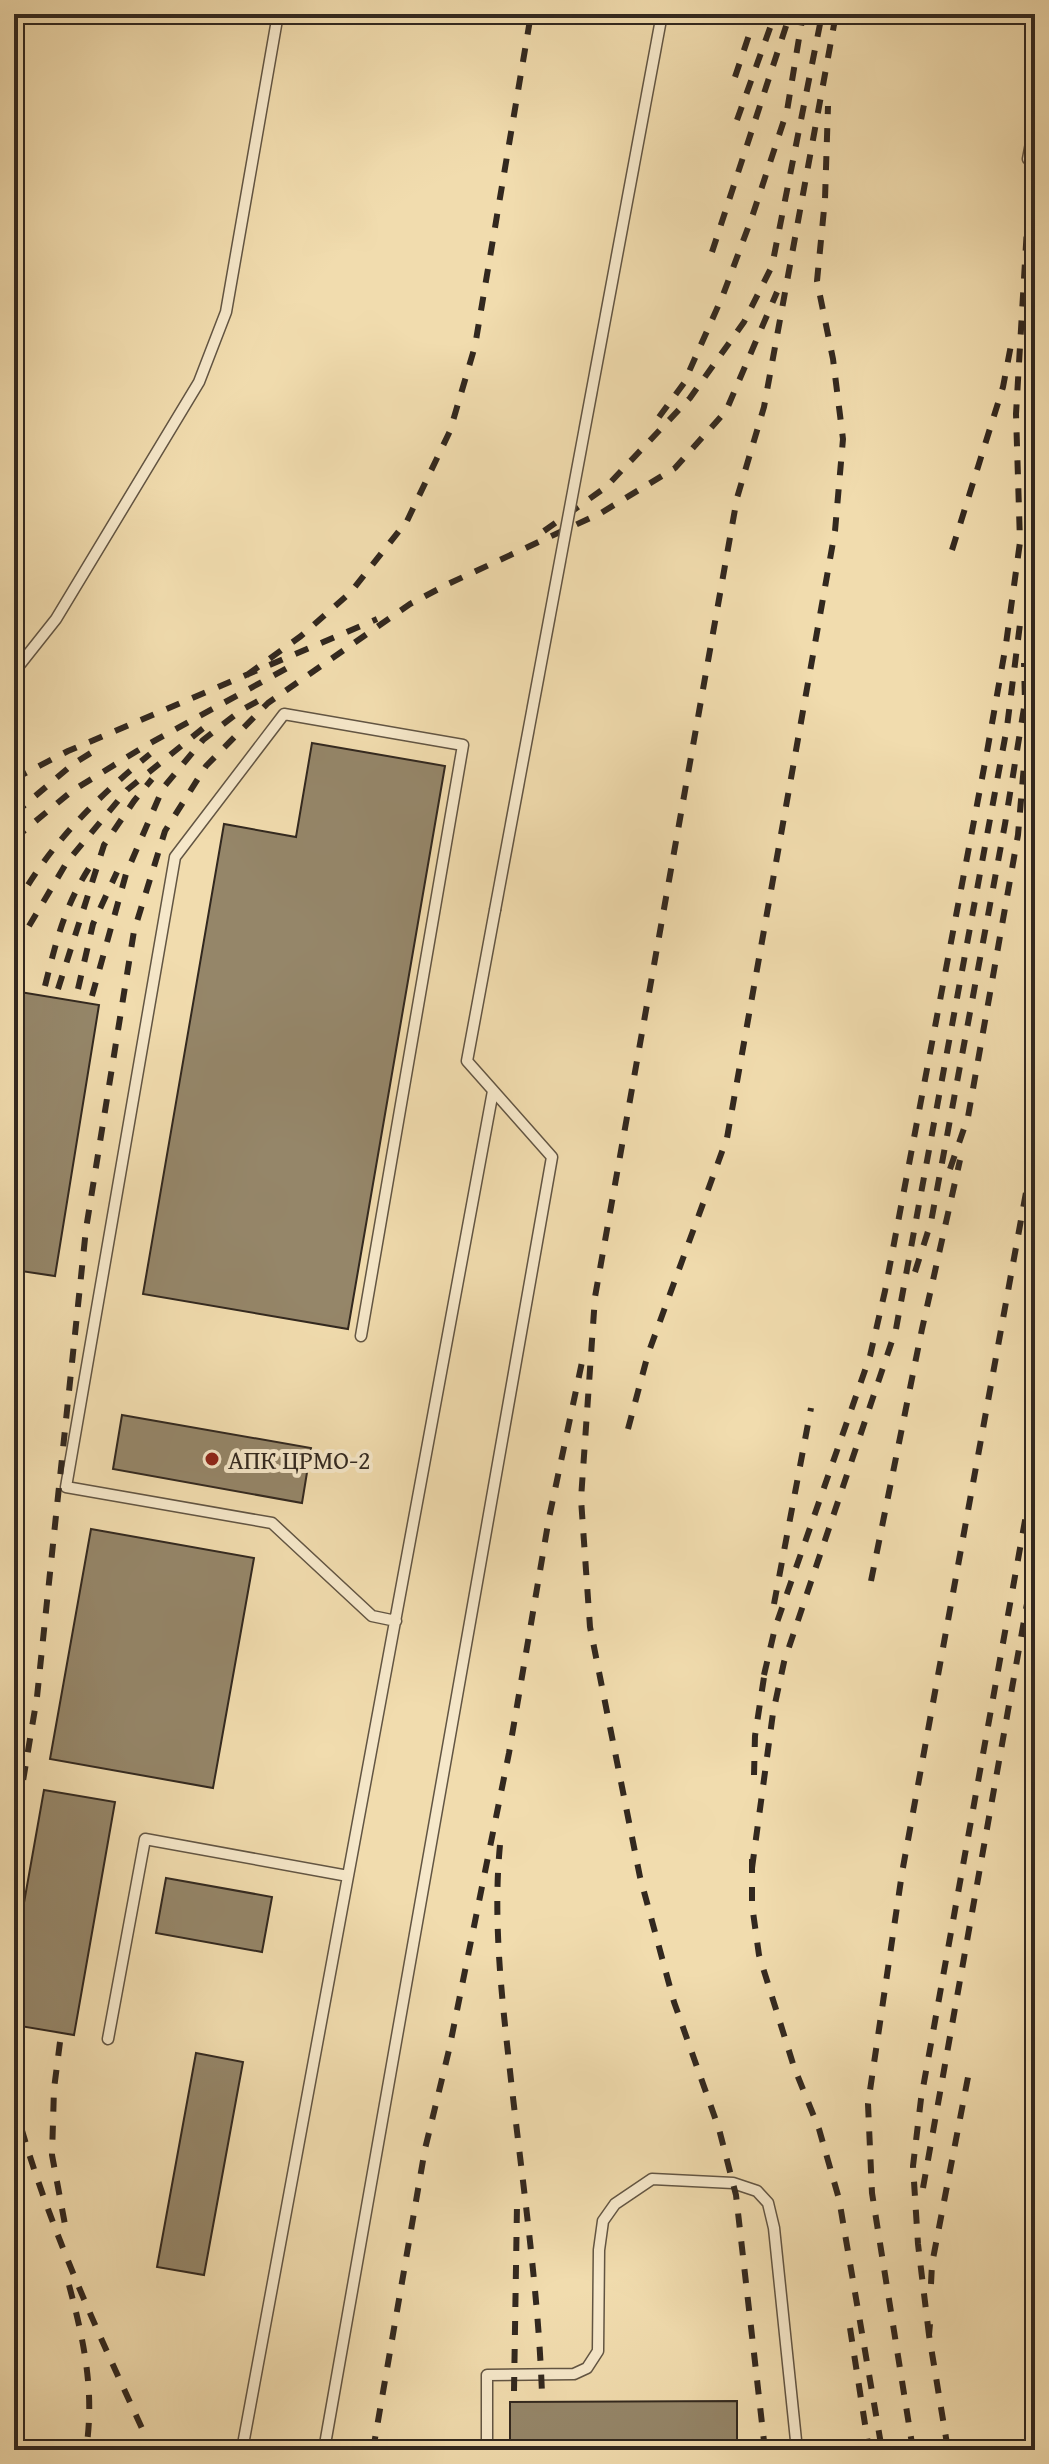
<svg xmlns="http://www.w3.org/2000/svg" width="1049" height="2464" viewBox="0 0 1049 2464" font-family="'Gentium Book Plus',serif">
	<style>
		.building { fill: #958669; stroke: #32281f; stroke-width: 2 }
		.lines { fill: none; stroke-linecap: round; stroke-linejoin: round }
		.service-casing { stroke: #625543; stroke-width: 13 }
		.service { stroke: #f6e8ca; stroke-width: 10 }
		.rail { stroke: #32281f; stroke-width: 6; stroke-dasharray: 14 14; stroke-linecap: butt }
		.service-bridge-casing { stroke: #625543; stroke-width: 13; stroke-linecap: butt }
		.service-bridge { stroke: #f6e8ca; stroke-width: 10 }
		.poi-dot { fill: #8f2418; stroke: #f6e8ca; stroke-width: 3 }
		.labels { text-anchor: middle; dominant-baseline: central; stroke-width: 8; stroke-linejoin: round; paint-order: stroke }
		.poi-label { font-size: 26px; fill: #32281f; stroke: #f6e8ca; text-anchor: start }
	</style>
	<rect width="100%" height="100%" fill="#f1dcae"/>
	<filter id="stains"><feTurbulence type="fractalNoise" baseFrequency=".0025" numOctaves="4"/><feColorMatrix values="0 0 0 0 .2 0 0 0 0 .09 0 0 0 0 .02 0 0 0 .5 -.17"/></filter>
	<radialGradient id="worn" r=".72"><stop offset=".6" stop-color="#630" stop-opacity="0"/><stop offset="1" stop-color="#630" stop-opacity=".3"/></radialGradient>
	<path class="building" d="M312 743 445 766 348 1329 143 1294 224 824 296 837Z
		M14 991 99 1005 55 1276 14 1270Z
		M122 1415 311 1448 302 1503 113 1469Z
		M91 1529 254 1558 213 1788 50 1759Z
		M44 1790 115 1802 74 2035 14 2025V1959Z
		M166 1878 272 1897 262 1952 156 1933Z
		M196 2053 243 2062 204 2275 157 2267Z
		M737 2401V2450H510V2402Z"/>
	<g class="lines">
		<defs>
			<path id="service" d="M1035 122 1028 159 1035 160
				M14 672 56 619 199 382 226 312 278 14
				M361 1336 463 745 284 714 175 857 66 1487 272 1523 372 1616 396 1621
				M108 2039 145 1839 348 1876
				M242 2450 493 1091
				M324 2450 552 1157 467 1061 495 910
				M487 2450V2375L574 2374 587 2368 598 2351 599 2250 603 2221 615 2204 652 2179 733 2183 757 2191 768 2203 774 2228 797 2450"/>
		</defs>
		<use href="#service" class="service-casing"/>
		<use href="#service" class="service"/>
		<path class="rail" d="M735 77 756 14
			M737 120 775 14
			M712 252 790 14
			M659 417 684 383 723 295 752 217 787 111 803 14
			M544 531 606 487 690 398 744 322 772 266 822 14
			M952 550 1003 387 1011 345
			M247 675 301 636 350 593 407 521 450 431 475 346 531 14
			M14 779 68 751 377 619
			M14 814 73 764 102 746
			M14 839 72 791 145 746 289 667
			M14 909C47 847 96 798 150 754
			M29 926 67 862 127 790 207 725
			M45 986C57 938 65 904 93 862
			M58 989 104 845 134 801 152 779
			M78 989 93 924 117 872
			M92 996 126 874 163 788 203 740 240 711 267 696
			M950 1169 968 1117 1018 835 1024 765
			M915 1272 931 1222 1005 824 1025 702 1024 663
			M628 1429 648 1354 727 1138 835 531 843 439 833 359 817 281 825 199 828 106
			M871 1581 922 1329 960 1160
			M774 1604 811 1408
			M764 1675 775 1628 870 1356 885 1291 987 752 1006 644 1020 542 1016 414 1029 194
			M754 1775 755 1736 766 1664
			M14 1835 37 1697 86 1229 134 931 165 831 206 766 268 703 410 604 448 584 601 513 675 468 726 411 777 292
			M500 1845C493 1917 501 1990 509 2062 521 2173 538 2283 542 2394
			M752 1859V1905L759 1955 794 2067 819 2129 839 2199 882 2450
			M752 1868 773 1713 784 1662 896 1329 1007 727 1020 624
			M60 2042 54 2089 52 2155 66 2230
			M14 2102C46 2223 100 2337 152 2450
			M923 2188 1035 1559
			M931 2284 932 2264 969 2072
			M69 2285C84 2341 95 2392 86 2450
			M930 2324 929 2335 948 2450
			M850 2328 869 2450
			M929 2335 918 2244 913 2166 921 2099 1035 1465
			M514 2391 517 2205
			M373 2450 425 2149 449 2050 509 1753 549 1518 582 1362
			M765 2450 736 2195 719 2129 674 2002 640 1877 590 1627 581 1499 595 1297 737 498 764 407 836 14
			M913 2450 872 2193 868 2104 902 1873 1035 1143"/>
		<defs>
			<path id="service-bridge" d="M495 910 662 14"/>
		</defs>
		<use href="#service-bridge" class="service-bridge-casing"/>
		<use href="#service-bridge" class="service-bridge"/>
	</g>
	<circle class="poi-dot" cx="212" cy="1459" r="8"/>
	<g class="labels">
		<g class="poi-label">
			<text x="228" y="1459">АПК ЦРМО-2</text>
		</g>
	</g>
	<rect width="1049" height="2464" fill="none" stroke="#f1dcae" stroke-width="48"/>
	<rect x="16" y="16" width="1017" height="2432" fill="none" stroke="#32281f" stroke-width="4"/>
	<rect x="24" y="24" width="1001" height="2416" fill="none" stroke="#32281f" stroke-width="2"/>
	<rect width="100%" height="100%" filter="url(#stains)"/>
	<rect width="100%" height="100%" fill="url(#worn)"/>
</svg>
